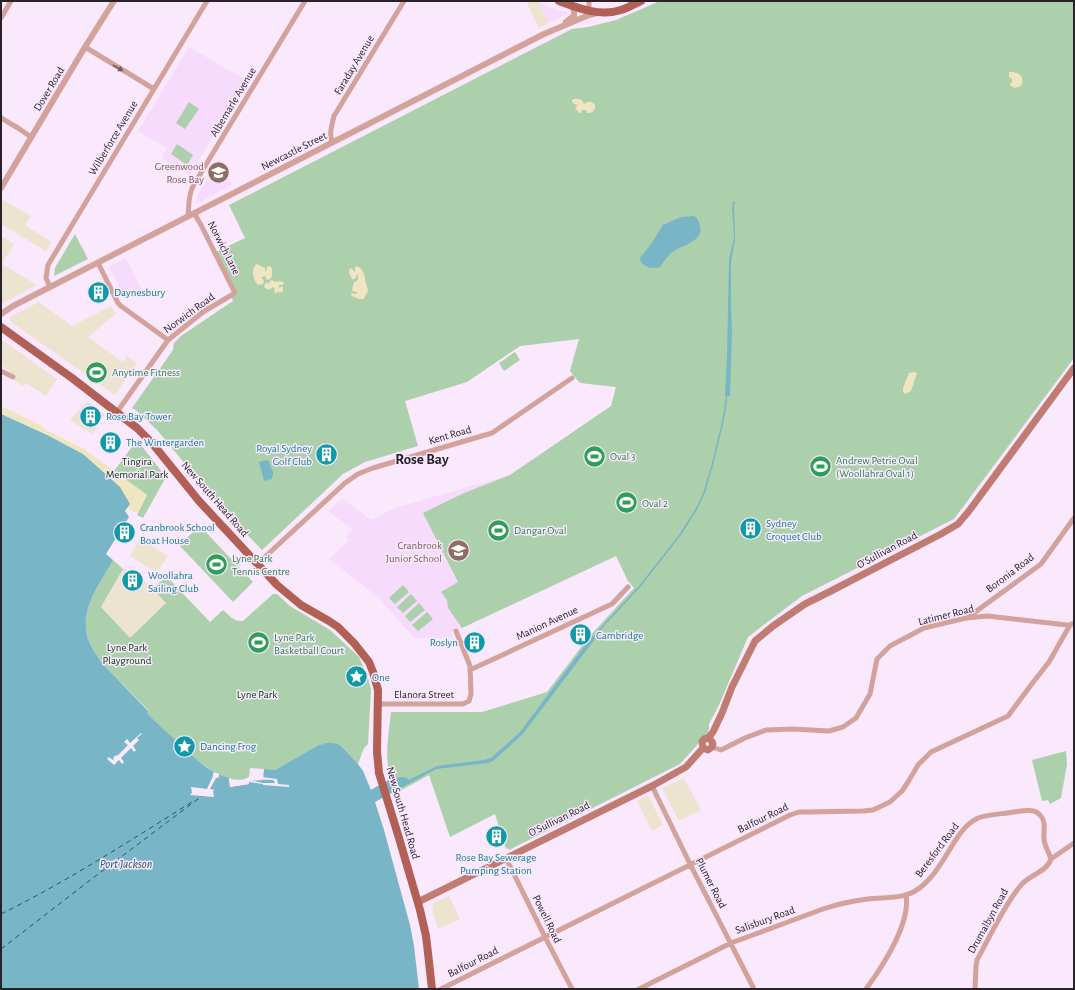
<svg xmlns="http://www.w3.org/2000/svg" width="1075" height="990" viewBox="0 0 1075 990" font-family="'Alegreya Sans',sans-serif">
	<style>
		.commercial { fill: #ede4cf }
		.built { fill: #f7dbfc }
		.green { fill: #accfac }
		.sand { fill: #efe5c0 }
		.water { fill: #77b5c7 }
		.pier { fill: #fae8fd }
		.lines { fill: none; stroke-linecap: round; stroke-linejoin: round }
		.stream { stroke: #77b5c7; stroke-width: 1.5 }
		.ferry { stroke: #245866; stroke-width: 1; stroke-dasharray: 5 4; stroke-linecap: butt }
		.minor { stroke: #d2a29b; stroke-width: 5 }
		.tertiary { stroke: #d2a29b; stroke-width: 6 }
		.secondary { stroke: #c07c72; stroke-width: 7 }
		.primary { stroke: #b25f55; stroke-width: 8 }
		.oneway { fill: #755b5d }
		.labels { text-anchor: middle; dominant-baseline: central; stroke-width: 3; stroke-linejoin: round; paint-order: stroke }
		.street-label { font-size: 11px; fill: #29212a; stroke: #fae8fd }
		.education-label { font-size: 11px; fill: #785e54; stroke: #fae8fd; text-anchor: end }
		.culture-label { font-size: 11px; fill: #0d838f; stroke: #fae8fd; text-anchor: start }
		.leisure-label { font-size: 11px; fill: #27864d; stroke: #fae8fd; text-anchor: start }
		.park-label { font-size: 11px; fill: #003a07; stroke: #fae8fd }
		.water-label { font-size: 12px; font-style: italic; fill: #245866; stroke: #fae8fd }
		.district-label { font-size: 15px; font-weight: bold; fill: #29212a; stroke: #fae8fd }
	</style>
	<rect width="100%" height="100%" fill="#fae8fd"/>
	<path class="commercial" d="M526 1 538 2 549 23 539 28Z
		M3 200 31 216 25 225 52 242 46 251 1 224V204Z
		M1 236 14 244 2 264 37 285 1 304Z
		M39 302 72 326 111 306 113 310 117 313 88 337 123 362 127 356 137 363 115 395 11 322 10 319 11 316Z
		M1 339 57 379 46 396 26 383 23 386 12 378 14 375 1 365Z
		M87 401 105 414 92 434 70 420Z
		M140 539 168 556 157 573 130 556Z
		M124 568 150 585 166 603 130 638 101 607Z
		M684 778 701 810 679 821 662 788Z
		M647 796 649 797 663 825 652 831 637 801Z
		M449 896 460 919 438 929 432 909 434 903 437 901Z"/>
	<path class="built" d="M538 2 553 8 568 13 549 23Z
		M189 47 246 80 190 175 161 158 167 148 138 131Z
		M219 159 232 185 196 204 199 193Z
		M126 258 142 290 125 299 109 267Z
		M532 459 587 570 451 633 453 638H414L379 598 329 559 349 541 345 537 353 530 328 511 342 498 371 520 395 508 510 475Z"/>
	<path class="green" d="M660 1H1074V358L954 519 802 596 748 637 719 705 709 724V728L707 734 680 764 509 850 508 848 506 849 495 814 450 837 429 775 398 792 393 776H390C384 755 389 733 391 712H482L547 692 588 638 634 588 628 581 616 556 462 628 448 608 447 600 441 592 458 582 423 513 464 493 510 475 611 406 616 387 580 383 570 371 579 339 520 346 467 382 405 401 418 446 365 462 343 474 262 550 223 510 158 431 137 411 132 408 173 350 174 343 181 336 233 301 231 296 238 294 216 252 245 238 229 205 572 29 588 27 616 20Z
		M189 102 199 109 185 129 176 123Z
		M177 144 193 155 187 165 171 154Z
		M75 234 88 259 54 276 55 268Z
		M515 352 520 360 504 371 499 363Z
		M137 440 166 477 143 518 137 515 147 495 114 471Z
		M200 526 253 582 233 602 179 545Z
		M113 560 123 569 101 607 130 638 166 603 152 588 167 577 210 622 223 610C230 616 234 622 243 621L273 594H277L290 606 330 630 359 657 367 675 371 689 368 744 364 748 358 764 343 748 340 745 322 744 275 770 250 768 249 777C222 793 171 736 153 719L147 713 149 711 100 661C96 654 91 647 88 639 79 609 100 584 113 560Z
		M403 585 409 592 395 604 389 598Z
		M411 594 417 601 403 613 397 607Z
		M419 603 425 610 410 622 405 616Z
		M427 612 433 619 418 631 412 625Z
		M1066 751 1067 764 1061 798 1050 804 1048 800 1042 801 1032 760Z"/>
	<path class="sand" d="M1009 72C1018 71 1026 77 1021 86L1015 88 1011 86 1010 84 1012 82V79L1009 77Z
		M574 99C579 99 583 99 584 104 588 101 592 101 595 105 596 111 592 113 587 113L586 110H582L581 113H579L575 108 578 105 574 104 572 102V100Z
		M257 264 265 268V271H267L266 269 267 267 269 266 272 268V277L268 280 266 279V276L262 277V278L264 281 263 284 258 285C253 280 250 268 257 264Z
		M356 266C365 269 364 276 366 283 366 284 368 289 368 290 368 292 365 296 364 299H359L352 296 351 295 352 293 355 294 357 293V292L353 291 352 290 354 282 358 280V275H357L355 279H352L349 273V270L351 268 355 272V268Z
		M272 280 275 282 280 281 284 282 283 285H279V288L283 286V291L279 293 278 291 276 294 274 291 275 289 273 287 269 290 265 288 264 285 267 282 269 284H270L269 282Z
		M914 372 917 373 911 391 905 394 903 392V388L909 373Z
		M1 406 42 426 43 428 84 449 147 495 138 512H134L128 508 130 504 83 454 47 435 1 414Z"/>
	<path class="water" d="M732 207H734L735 240 731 262V308L732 330 730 396H725L727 357 729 259 734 238Z
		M693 216 696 217C712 242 682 243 670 254 666 258 663 263 660 267 651 269 647 268 641 262L640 258 651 244 663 225 681 217Z
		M1 414 47 435 83 454 120 487 130 504 125 511 129 517 106 554 113 560C100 584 79 609 88 639 91 647 96 654 100 661L149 712 147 713 153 719C163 729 173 738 183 747 198 761 209 772 229 778L230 787 249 784V781L263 780 264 769 275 770 319 745 327 743H333L340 745 343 748 358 764 363 771 371 790C380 785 400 771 409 780L437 766 484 760 491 758 520 732 592 636 595 639 522 735 493 761 488 763 436 769 375 802 384 830 410 925 414 946 419 989H1Z
		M267 460 268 461H270L269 463 271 466 270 467 273 471V475L272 477V479L264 481 259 462Z"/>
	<path class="pier" d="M141 733 142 734 137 738 139 740 133 746 136 750 134 752 131 748 121 758 124 762 122 764 119 760 114 765 107 759 109 757 113 760 114 759 113 758 116 755 117 756 128 745 124 742 127 739 130 743Z
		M214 772 219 774V776L218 778H216L210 789 215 790 213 791 214 797 190 795 192 793 191 787 207 789 213 776V774Z
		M262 777 277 779 278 784 289 785V787L263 785V784L249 782V784L230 787 229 778H231L232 785 247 783V780L248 779 249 780 263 783H274L275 782 273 780 251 779Z"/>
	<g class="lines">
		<path class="stream" d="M733 207 734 202
			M592 639 603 626 640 586 680 535 697 508 704 493 712 466 722 425 725 409 727 394"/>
		<path class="ferry" d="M1 914C68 881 131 840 195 800
			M1 949 89 881 202 796"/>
		<path class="minor" d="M589 1V11
			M1 18 11 1
			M85 47 154 89
			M1 118 18 128 31 137
			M332 142C329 133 332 125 334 116L404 1
			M188 216C189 206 188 196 193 186L305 1
			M98 263 118 303 121 306 168 340
			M50 287 46 278 48 265 207 1
			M1 371 13 377
			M117 412 168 340 203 312 235 293 201 225 194 213
			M258 564 267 555 345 483 358 474 373 468 492 433 572 378
			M967 618 1041 564 1074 518
			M470 670 612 604 628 587
			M378 704H463L469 701 471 694 470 666 456 631
			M712 747 721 750 745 738 766 730 793 729 829 731 843 727 856 718 870 694 877 659 890 646 924 628 966 618 988 616 1067 625H1070L1074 623
			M652 786 690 864 754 989
			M506 858 545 937 572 989
			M441 989 790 815 799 812H809L863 811 873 810 890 802 902 791 908 782 918 765 931 752 1008 716 1031 685 1049 662 1070 625
			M639 989 731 943 823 909C838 904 852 901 868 899 883 897 902 899 915 891 929 883 939 867 947 854 955 841 963 825 978 818 989 814 1003 814 1014 812 1022 811 1034 808 1040 815 1047 822 1043 831 1044 839 1044 845 1049 852 1051 859
			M866 989C882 967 911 923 906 895
			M975 989 976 966 977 960C991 935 1003 907 1021 885 1029 875 1047 872 1051 859L1074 843"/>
		<path class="tertiary" d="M566 22 574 16V10L571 5
			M1 188 85 47 114 1
			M1 314 13 306 544 34 589 15 597 13"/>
		<path class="secondary" d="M708 738C712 740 714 743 712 747L708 750 703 748 702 742 704 739 708 738 713 732 722 713 732 687 755 641 773 626 805 604 831 591 941 534 958 524 969 511 1074 368
			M418 902 652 786 686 767 703 748"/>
		<path class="primary" d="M559 1C578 8 600 17 621 10 628 8 634 4 641 1
			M1 327 72 378 137 428 152 443 199 501 277 585 301 605 329 621 338 627 354 643 369 662 373 672 378 690 377 752 379 773 399 838 420 910 426 936 428 953 432 989"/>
	</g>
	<defs><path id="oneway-solid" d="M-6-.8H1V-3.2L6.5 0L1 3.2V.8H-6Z"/></defs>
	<use class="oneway" href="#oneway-solid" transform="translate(118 68) rotate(31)"/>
	<defs>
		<symbol id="school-disc" viewBox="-11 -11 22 22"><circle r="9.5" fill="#8d6e63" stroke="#fae8fd"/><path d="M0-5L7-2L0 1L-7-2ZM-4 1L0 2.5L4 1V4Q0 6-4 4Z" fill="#fff"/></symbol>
		<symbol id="building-disc" viewBox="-11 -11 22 22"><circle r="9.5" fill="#0f9aa8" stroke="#fae8fd"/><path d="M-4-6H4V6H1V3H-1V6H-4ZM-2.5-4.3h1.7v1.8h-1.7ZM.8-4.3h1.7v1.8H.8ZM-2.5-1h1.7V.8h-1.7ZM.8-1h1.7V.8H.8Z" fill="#fff"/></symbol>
		<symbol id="stadium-disc" viewBox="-11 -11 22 22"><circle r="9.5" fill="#2e9e5b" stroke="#fae8fd"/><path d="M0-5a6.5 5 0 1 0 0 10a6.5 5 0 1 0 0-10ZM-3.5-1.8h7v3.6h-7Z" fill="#fff"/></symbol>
		<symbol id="sight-disc" viewBox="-11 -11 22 22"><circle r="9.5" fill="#0f9aa8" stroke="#fae8fd"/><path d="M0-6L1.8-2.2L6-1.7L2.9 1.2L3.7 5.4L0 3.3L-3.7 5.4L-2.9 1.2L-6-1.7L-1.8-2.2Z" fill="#fff"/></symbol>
	</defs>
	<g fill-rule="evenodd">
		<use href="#school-disc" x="206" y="160" width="25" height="25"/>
		<use href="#building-disc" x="86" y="280" width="25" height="25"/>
		<use href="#stadium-disc" x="84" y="360" width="25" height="25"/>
		<use href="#building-disc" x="78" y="404" width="25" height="25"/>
		<use href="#building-disc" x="98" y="430" width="25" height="25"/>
		<use href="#building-disc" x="314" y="442" width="25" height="25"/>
		<use href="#stadium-disc" x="582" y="444" width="25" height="25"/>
		<use href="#stadium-disc" x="808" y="454" width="25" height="25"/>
		<use href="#stadium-disc" x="614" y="490" width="25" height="25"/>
		<use href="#building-disc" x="738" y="516" width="25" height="25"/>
		<use href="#stadium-disc" x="486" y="518" width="25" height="25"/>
		<use href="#building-disc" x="112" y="520" width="25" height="25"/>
		<use href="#school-disc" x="446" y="538" width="25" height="25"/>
		<use href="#stadium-disc" x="204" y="552" width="25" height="25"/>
		<use href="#building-disc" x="120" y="568" width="25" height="25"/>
		<use href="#building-disc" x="568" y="622" width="25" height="25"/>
		<use href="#building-disc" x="462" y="630" width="25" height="25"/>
		<use href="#stadium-disc" x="246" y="630" width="25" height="25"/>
		<use href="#sight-disc" x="344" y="664" width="25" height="25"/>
		<use href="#sight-disc" x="172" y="734" width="25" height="25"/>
		<use href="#building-disc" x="484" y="824" width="25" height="25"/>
	</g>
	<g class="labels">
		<g class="street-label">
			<text transform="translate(354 65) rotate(-59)">Faraday Avenue</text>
			<text transform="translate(49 89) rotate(-59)">Dover Road</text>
			<text transform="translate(233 102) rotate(-59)">Albemarle Avenue</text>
			<text transform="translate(113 138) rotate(-59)">Wilberforce Avenue</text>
			<text transform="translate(294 151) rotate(-27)">Newcastle Street</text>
			<text transform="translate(224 248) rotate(63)">Norwich Lane</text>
			<text transform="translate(189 313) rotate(-36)">Norwich Road</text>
			<text transform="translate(450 435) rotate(-16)">Kent Road</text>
			<text transform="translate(215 499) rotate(49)">New South Head Road</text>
			<text transform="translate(887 550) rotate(-28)">O'Sullivan Road</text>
			<text transform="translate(1010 573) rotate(-37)">Boronia Road</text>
			<text transform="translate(946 615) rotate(-14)">Latimer Road</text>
			<text transform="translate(547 623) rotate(-25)">Manion Avenue</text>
			<text x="424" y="694">Elanora Street</text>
			<text transform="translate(403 813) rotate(74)">New South Head Road</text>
			<text transform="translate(763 818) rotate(-26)">Balfour Road</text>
			<text transform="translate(559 819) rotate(-26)">O'Sullivan Road</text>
			<text transform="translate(937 850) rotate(-53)">Beresford Road</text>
			<text transform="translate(711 883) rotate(63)">Plumer Road</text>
			<text transform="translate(547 919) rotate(64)">Powell Road</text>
			<text transform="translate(765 920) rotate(-20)">Salisbury Road</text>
			<text transform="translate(988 921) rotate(-61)">Drumalbyn Road</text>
			<text transform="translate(473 962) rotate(-27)">Balfour Road</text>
		</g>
		<g class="education-label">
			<text x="204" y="166">Greenwood<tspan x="204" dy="13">Rose Bay</tspan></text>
			<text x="442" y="545">Cranbrook<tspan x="442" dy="13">Junior School</tspan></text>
		</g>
		<g class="culture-label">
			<text x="114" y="292">Daynesbury</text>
			<text x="106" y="416">Rose Bay Tower</text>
			<text x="126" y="442">The Wintergarden</text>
			<text x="312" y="448" text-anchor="end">Royal Sydney<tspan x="312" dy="13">Golf Club</tspan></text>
			<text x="766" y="523">Sydney<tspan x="766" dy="13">Croquet Club</tspan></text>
			<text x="140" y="527">Cranbrook School<tspan x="140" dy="13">Boat House</tspan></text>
			<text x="148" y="575">Woollahra<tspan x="148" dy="13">Sailing Club</tspan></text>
			<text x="596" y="635">Cambridge</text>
			<text x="458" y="642" text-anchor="end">Roslyn</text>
			<text x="372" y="677">One</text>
			<text x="200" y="746">Dancing Frog</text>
			<text x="496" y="857" text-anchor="middle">Rose Bay Sewerage<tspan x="496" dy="13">Pumping Station</tspan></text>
		</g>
		<g class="leisure-label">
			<text x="112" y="372">Anytime Fitness</text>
			<text x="610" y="456">Oval 3</text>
			<text x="836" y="460">Andrew Petrie Oval<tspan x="836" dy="13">(Woollahra Oval 1)</tspan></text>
			<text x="642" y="503">Oval 2</text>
			<text x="514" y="530">Dangar Oval</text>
			<text x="232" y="558">Lyne Park<tspan x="232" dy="13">Tennis Centre</tspan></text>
			<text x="274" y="637">Lyne Park<tspan x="274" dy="13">Basketball Court</tspan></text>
		</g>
		<g class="park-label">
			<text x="137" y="461">Tingira<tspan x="137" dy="13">Memorial Park</tspan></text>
			<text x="127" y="647">Lyne Park<tspan x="127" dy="13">Playground</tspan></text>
			<text x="257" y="694">Lyne Park</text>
		</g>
		<g class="water-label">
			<text x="126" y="864">Port Jackson</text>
		</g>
		<g class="district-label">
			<text x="422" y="459">Rose Bay</text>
		</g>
	</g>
	<rect width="1075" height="990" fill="none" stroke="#29212a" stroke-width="4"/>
</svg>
